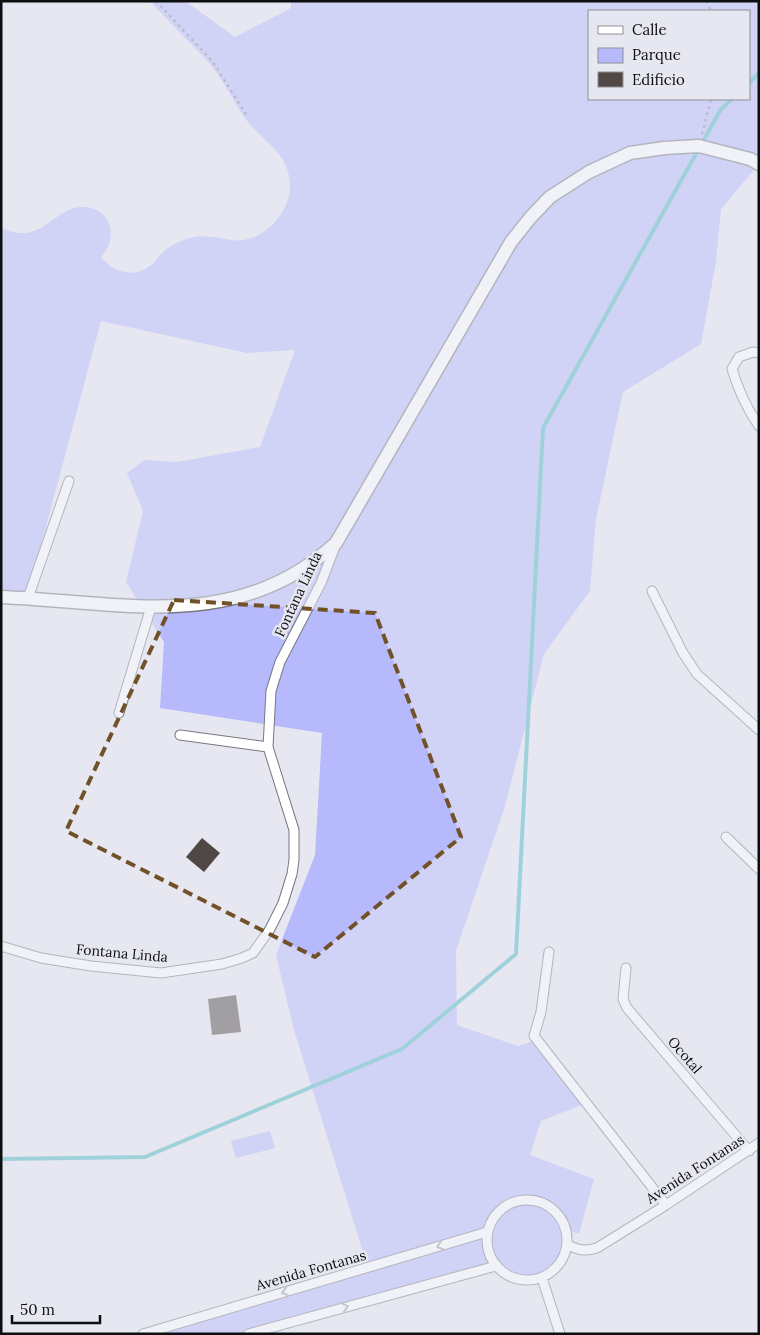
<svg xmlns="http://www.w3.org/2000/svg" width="760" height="1335" viewBox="0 0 760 1335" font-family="Lora,serif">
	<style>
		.green { fill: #b6bafc; fill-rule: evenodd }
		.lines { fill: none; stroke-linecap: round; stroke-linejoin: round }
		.stream { stroke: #4bb7c2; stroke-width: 4 }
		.building { fill: #514846 }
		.street-casing { stroke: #777880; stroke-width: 11 }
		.secondary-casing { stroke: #777880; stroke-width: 15 }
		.path { stroke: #7d7e83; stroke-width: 2; stroke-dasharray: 2.5 4; stroke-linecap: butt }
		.street { stroke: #fff; stroke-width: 9 }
		.secondary { stroke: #fff; stroke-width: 12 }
		.oneway { stroke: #9e9f9f }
		.marked { fill: none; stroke: #715127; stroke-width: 4; stroke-dasharray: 10 6; stroke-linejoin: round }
		.labels { text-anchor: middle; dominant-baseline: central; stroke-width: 5; stroke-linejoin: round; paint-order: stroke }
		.street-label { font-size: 14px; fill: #0d0e10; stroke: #e6e7f0 }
	</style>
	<rect width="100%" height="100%" fill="#e6e7f0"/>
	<path class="green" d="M150 1H185L235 37 291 8V1H759V164L721 209 716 262 701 344 623 392 596 519 590 591 544 654 505 806 456 951 457 1025 518 1046 533 1041 584 1104 541 1121 530 1155 594 1179 579 1234 568 1230C548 1188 505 1189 487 1232L367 1265 294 1030 276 955 315 855 322 733 160 708 164 642 126 582 143 511 127 473 144 460 177 462 260 447 295 350 247 353 101 321 28 594 1 593V228C11 232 21 235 31 232 50 227 63 206 83 207 112 208 119 237 101 257 112 271 131 278 147 268 154 264 158 257 163 252 171 245 180 241 190 238 205 234 216 238 231 240 260 245 288 216 290 189 291 152 263 143 245 118 233 101 224 81 210 64 205 57 198 51 192 45 178 31 164 16 150 1ZM589 11H749V99H589Z
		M270 1131 275 1148 236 1158 231 1141Z
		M526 1201C601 1211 555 1317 495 1263L242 1334H162L487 1235C497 1213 503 1206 526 1201Z"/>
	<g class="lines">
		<path class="stream" d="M749 83 759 73
			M1 1159 145 1157 402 1049 516 954 543 428 721 109 732 99"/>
	</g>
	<path class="building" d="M202 838 220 853 204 872 186 857Z
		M236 995 241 1032 212 1035 208 999Z"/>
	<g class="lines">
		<defs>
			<path id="street" d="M759 353 753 352 739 357 732 369C738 389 747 409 759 426
				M652 591 683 653 697 674 759 730
				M28 598 69 481
				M119 713 151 607
				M180 735 268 747
				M726 837 759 869
				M1 946 41 958 91 966 161 973 222 964 242 958 253 953 270 929 283 903 292 874 294 860V830L268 747 271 691 280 662 321 583 336 544
				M549 952 541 1012 534 1036 666 1205
				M626 968 623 999 627 1008 749 1151
				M487 1240a40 40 0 1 1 80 0a40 40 0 1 1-80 0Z
				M567 1244C577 1250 585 1252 597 1248L666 1205 759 1143
				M542 1278 560 1334
				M143 1334 487 1232
				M248 1334 496 1266"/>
			<path id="secondary" d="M1 597C122 602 237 634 336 543L511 242 530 218 550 197 589 172 630 153 664 148 699 146 750 159 759 164"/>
		</defs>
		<use href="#street" class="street-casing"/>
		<use href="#secondary" class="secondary-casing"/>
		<path class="path" d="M156 1 213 62 247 116
			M707 1 711 11
			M702 134 711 99"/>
		<use href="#street" class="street"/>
		<use href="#secondary" class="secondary"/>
	</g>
	<defs><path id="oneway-chevron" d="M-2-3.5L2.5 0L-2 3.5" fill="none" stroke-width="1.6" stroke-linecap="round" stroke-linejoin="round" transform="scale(1.25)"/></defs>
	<g class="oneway">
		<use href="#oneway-chevron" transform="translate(440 1246) rotate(164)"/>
		<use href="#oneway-chevron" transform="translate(285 1292) rotate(164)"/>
		<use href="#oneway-chevron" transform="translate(345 1307) rotate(-15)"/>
	</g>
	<path d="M0 0H760V1335H0ZM174 600 375 613 461 837 315 957 66 831Z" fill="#e6e7f0" fill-opacity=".55" fill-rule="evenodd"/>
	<path class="marked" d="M174 600 375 613 461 837 315 957 66 831Z"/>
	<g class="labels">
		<g class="street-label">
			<text transform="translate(298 594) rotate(-65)">Fontana Linda</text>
			<text transform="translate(122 953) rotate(5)">Fontana Linda</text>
			<text transform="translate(685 1055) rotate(49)">Ocotal</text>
			<text transform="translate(695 1169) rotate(-33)">Avenida Fontanas</text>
			<text transform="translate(311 1270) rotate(-16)">Avenida Fontanas</text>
		</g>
	</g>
	<rect width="760" height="1335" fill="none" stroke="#0d0e10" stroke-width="5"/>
	<rect x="588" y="10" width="162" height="90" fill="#e6e7f0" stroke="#8f9096"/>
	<rect x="598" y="26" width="25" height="8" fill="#ffffff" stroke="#8f9096"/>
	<text x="632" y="35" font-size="15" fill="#0d0e10">Calle</text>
	<rect x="598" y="48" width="25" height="15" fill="#b6bafc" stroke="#8f9096"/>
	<text x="632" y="60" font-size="15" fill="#0d0e10">Parque</text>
	<rect x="598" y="72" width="25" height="15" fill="#514846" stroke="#8f9096"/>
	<text x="632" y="85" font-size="15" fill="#0d0e10">Edificio</text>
	<path d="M12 1315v8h88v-8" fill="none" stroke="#0d0e10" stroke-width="2.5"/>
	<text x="20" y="1315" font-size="15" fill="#0d0e10" stroke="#e6e7f0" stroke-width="4" paint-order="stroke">50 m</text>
</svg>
